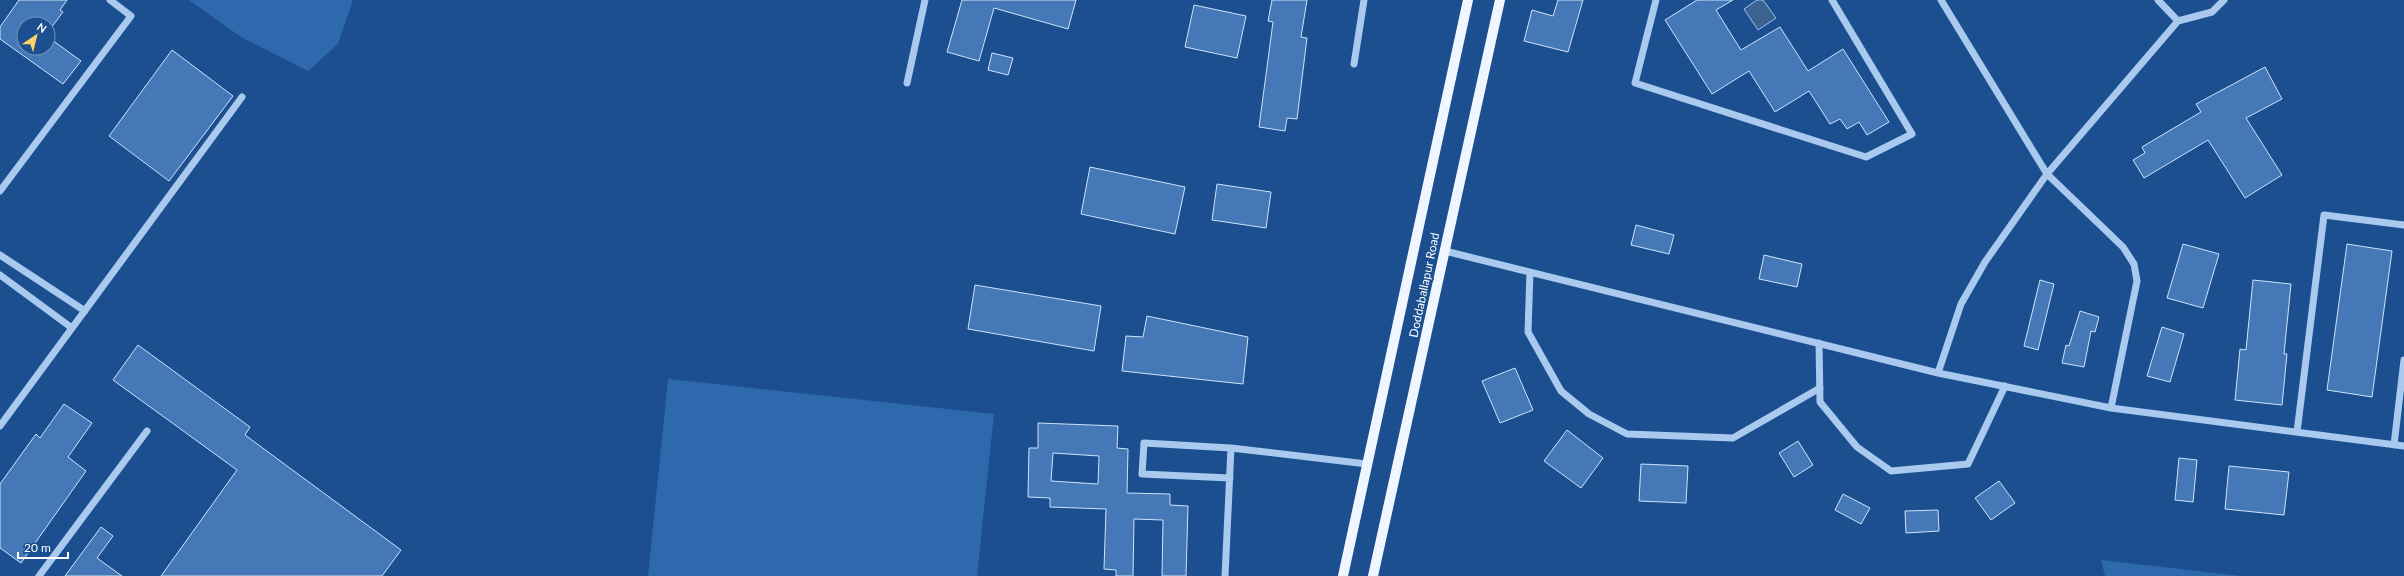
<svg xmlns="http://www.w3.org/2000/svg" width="2404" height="576" viewBox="0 0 2404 576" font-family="Lato,sans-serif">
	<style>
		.green { fill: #2e69ad }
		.water { fill: #3c6290; stroke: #9cc4f0 }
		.building { fill: #4478b7; stroke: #cfe3fa; fill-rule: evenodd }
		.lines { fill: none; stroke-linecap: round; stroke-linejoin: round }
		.minor { stroke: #a9c9ee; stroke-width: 7 }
		.major { stroke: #f0f6ff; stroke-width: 10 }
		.labels { text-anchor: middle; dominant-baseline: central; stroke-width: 3.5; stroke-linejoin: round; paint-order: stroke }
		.street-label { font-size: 12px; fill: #fff; stroke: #1b4f8f }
	</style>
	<rect width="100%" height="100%" fill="#1b4f8f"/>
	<path class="green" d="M189 0H353L338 44 308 71 241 37Z
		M668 379 994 414 977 576H648Z
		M2101 560 2241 576H2105Z"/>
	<path class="water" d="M1757 0H1763L1776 18 1758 30 1744 9Z"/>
	<path class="building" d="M19 0H67L60 10 63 12 48 32V24H24V48H48V37L81 61 63 84 0 39V27Z
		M962 0H1076L1068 29 994 8 979 61 947 52Z
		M1272 0H1307L1301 37 1307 38 1297 119 1287 118 1285 131 1259 127 1273 22 1268 21Z
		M1558 0H1583L1568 52 1524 41 1532 10 1553 16Z
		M1697 0H1733L1716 10 1741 50 1780 27 1808 71 1843 49 1889 122 1867 135 1859 122 1847 129 1840 119 1830 124 1809 91 1775 112 1749 71 1712 94 1665 20Z
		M1194 5 1246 16 1237 58 1185 47Z
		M172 50 233 96 169 181 109 136Z
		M992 53 1013 58 1008 75 988 70Z
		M2265 67 2282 99 2246 118 2282 175 2245 198 2208 140 2144 178 2133 160 2145 153 2142 147 2201 112 2196 104Z
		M1090 167 1185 187 1175 234 1081 214Z
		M1217 184 1271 192 1266 228 1212 220Z
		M1636 225 1674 235 1669 254 1631 245Z
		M2183 244 2219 254 2203 308 2167 298Z
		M2347 244 2392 251 2372 397 2327 390Z
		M1764 255 1802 264 1797 287 1759 279Z
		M2040 280 2054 284 2038 350 2024 346Z
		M2253 280 2291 284 2284 354H2287L2282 405 2235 400 2240 349 2246 350Z
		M975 285 1101 306 1094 351 968 329Z
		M2080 311 2099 317 2095 332 2091 331 2084 367 2062 363 2066 345 2069 346Z
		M1147 316 1248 337 1243 384 1122 371 1126 336 1143 337Z
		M2162 327 2184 334 2170 382 2147 376Z
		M138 345 250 427 245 435 401 550 382 576H161L237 470 113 380Z
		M1515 368 1533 410 1500 423 1482 381Z
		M64 404 92 423 68 457 86 471 21 563 0 548V484L36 434 40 438Z
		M1038 423 1118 426 1117 448 1128 449 1127 493 1170 494V505L1188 506 1186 576H1162L1163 520 1134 519 1133 576H1116V570L1104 569 1106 509 1050 507V498L1028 497 1029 448H1038ZM1053 453 1099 456 1098 484 1051 481Z
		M1567 430 1603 458 1581 488 1544 461Z
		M1798 441 1813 465 1794 477 1779 453Z
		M2179 458 2197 460 2193 502 2175 500Z
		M1641 464 1688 466 1686 503 1639 501Z
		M2229 466 2289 472 2284 515 2225 509Z
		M1999 481 2015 503 1991 520 1975 498Z
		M1843 494 1870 508 1861 524 1835 510Z
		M1938 510 1939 531 1906 533 1905 511Z
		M101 527 113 536 97 558 122 576H65Z"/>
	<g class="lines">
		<path class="minor" d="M1656 0 1635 83 1866 157 1912 134 1832 0
			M1941 0 2047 174 2123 247 2134 264 2137 281 2111 408
			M2158 0 2178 21 2212 12 2224 0
			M1354 64 1364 0
			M907 83 925 0
			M0 191 131 16 110 0
			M1445 251 1938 373 2111 408 2404 446
			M0 255 85 311
			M1530 272 1528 332 1561 391 1589 414 1627 434 1733 438 1820 388
			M0 275 72 328
			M1819 343 1820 402 1857 447 1891 471 1968 464 2005 386
			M1938 373 1961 304 1985 262 2047 174 2178 21
			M0 426 242 97
			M2297 432 2324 215 2404 225
			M2394 445 2404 360
			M1230 478 1142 474 1144 443 1231 448 1367 464
			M39 576 147 431
			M1225 576 1231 448"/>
		<path class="major" d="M1343 576 1468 0
			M1373 576 1500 0"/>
	</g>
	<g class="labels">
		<g class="street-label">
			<text transform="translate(1424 285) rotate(-78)">Doddaballapur Road</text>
		</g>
	</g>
	<g transform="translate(36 36) rotate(35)"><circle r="19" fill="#1b4f8f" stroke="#7695bc"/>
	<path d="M0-3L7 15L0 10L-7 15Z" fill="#ffd166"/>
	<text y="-6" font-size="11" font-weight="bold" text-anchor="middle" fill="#ffffff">N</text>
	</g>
	<path d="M18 552v6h50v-6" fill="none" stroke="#ffffff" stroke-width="2"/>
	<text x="24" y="552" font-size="12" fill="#ffffff" stroke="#1b4f8f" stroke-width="3" paint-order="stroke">20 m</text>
</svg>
